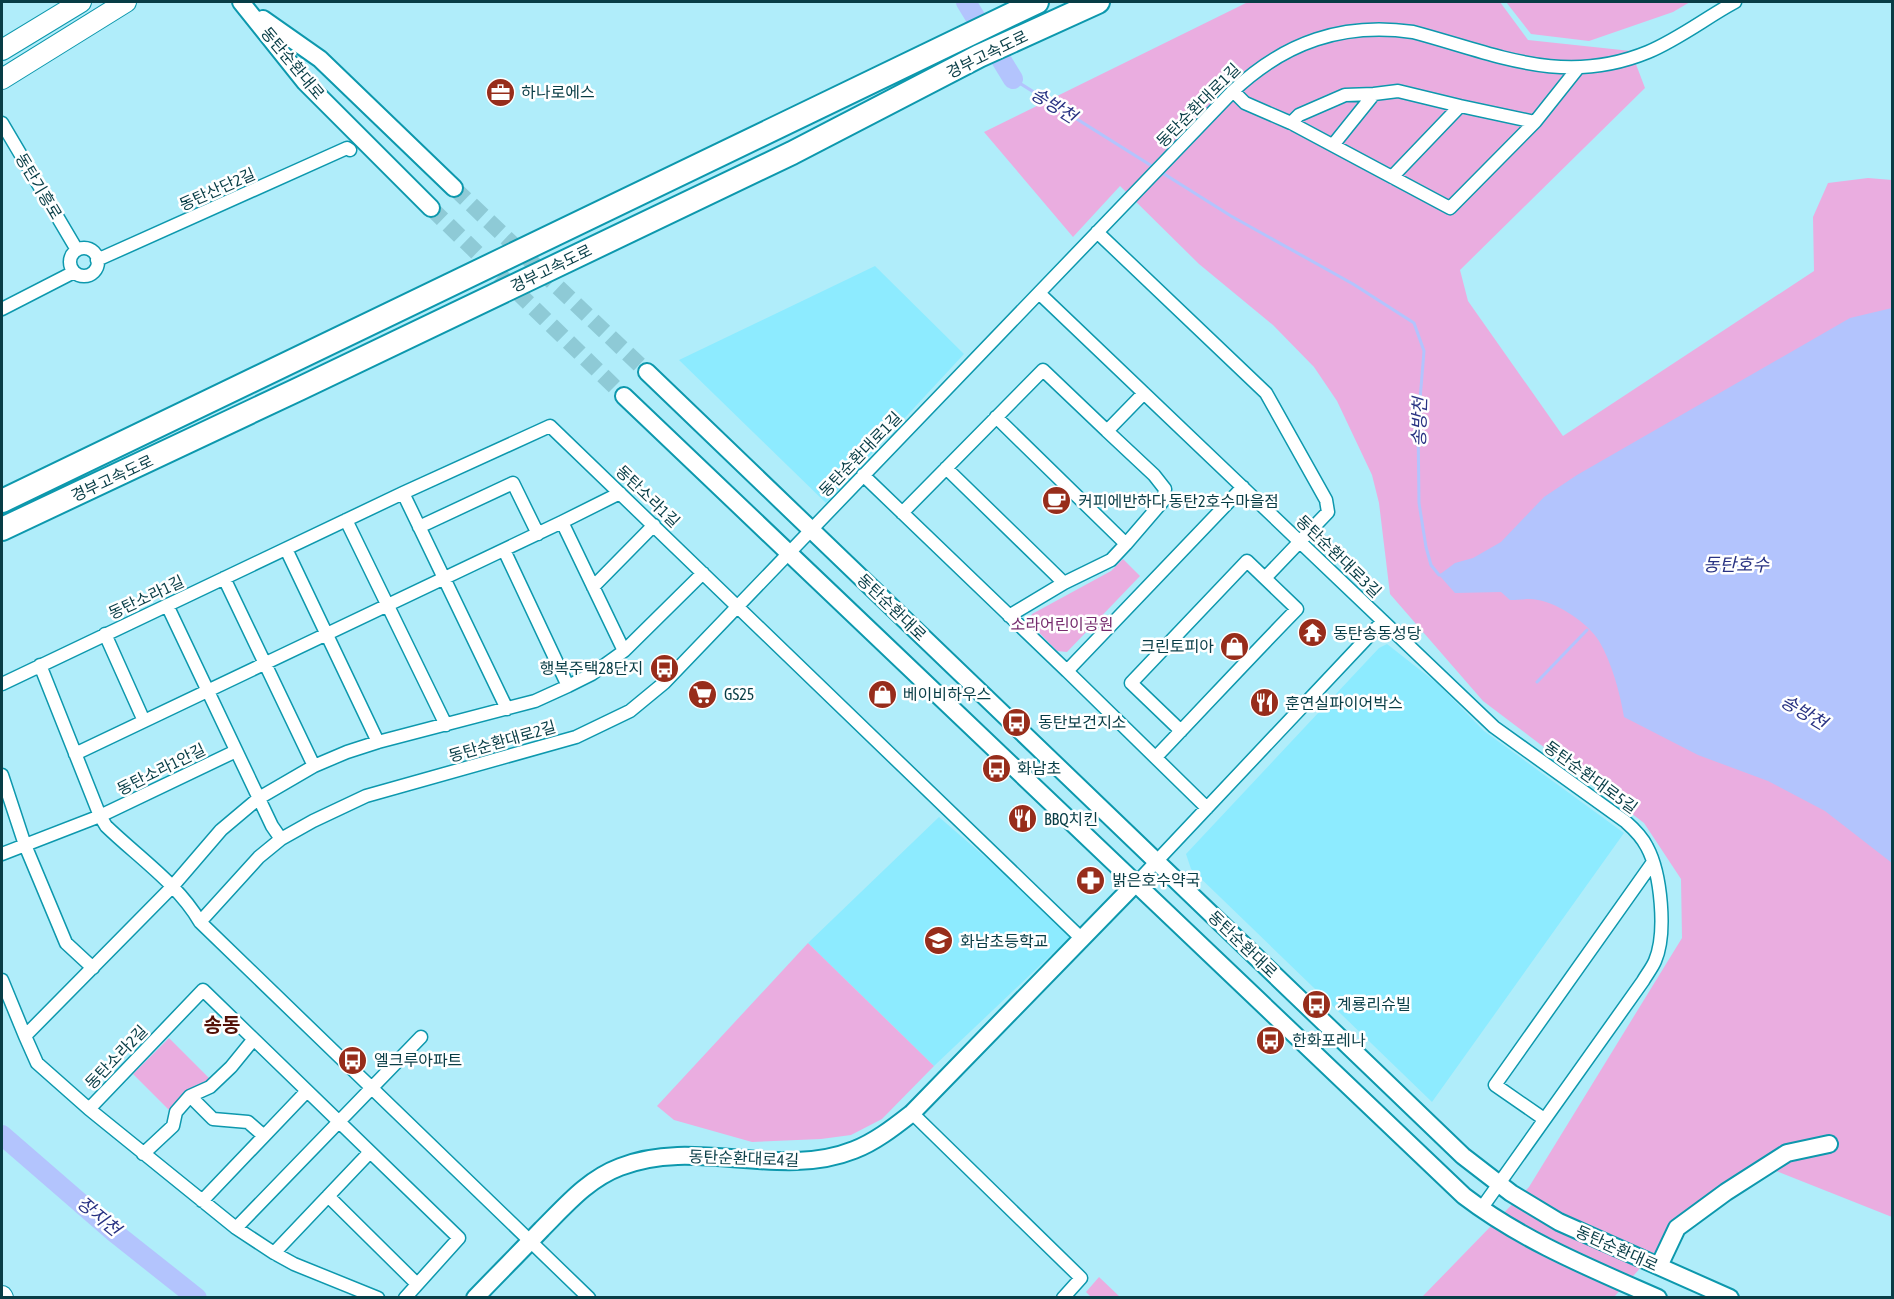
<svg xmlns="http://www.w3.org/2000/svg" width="1894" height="1299" viewBox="0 0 1894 1299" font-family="'Asap Condensed','Noto Sans KR',sans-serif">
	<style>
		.built { fill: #8debff }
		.green { fill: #eaade0 }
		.water { fill: #b3c4fd }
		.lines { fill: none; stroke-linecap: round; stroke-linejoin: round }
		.stream { stroke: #b3c4fd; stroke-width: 3 }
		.river { stroke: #b3c4fd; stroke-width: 20 }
		.secondary-tunnel { stroke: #8ecad6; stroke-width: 16; stroke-dasharray: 16 8; stroke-linecap: butt }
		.street-casing { stroke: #0d98ad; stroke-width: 15 }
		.secondary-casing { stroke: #0d98ad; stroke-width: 20 }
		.primary-casing { stroke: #0d98ad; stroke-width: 22 }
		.highway-casing { stroke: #0d98ad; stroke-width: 26 }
		.street { stroke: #fff; stroke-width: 12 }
		.secondary { stroke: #fff; stroke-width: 16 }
		.primary { stroke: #fff; stroke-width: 20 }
		.highway { stroke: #fff; stroke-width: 22 }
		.labels { text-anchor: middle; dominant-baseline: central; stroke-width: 5; stroke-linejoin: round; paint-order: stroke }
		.street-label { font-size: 16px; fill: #083d46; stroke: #fff }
		.poi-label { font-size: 16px; fill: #083d46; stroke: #fff; text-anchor: start }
		.park-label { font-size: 16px; fill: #762c6e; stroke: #fff }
		.water-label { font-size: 18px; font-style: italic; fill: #293383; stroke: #fff }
		.quarter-label { font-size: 20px; font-weight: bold; fill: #531006; stroke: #fff }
	</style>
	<rect width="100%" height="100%" fill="#b0edfa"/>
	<path class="built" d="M875 266 964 354 826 503 679 360Z
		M1387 644 1438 684 1484 731 1624 833 1432 1102 1191 869 1186 854 1379 648Z
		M939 817 1068 929 1069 938 934 1066 808 943Z"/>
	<path class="green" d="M1248 2H1500L1528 40 1631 51 1645 88 1460 270 1468 301 1563 436 1814 271 1813 217 1828 183 1868 178 1892 180V1217L1776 1171 1665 1241 1614 1297H1422L1529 1187 1682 938 1681 879 1644 823 1483 701 1390 594 1379 503 1372 475 1337 401 1314 367 1273 325 1199 264 1120 186 1073 237 984 132Z
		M1506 2H1690L1673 12 1589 41 1531 34Z
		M1123 559 1140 576 1067 652 1057 651 1028 621 1032 614 1111 571Z
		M808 943 934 1066 882 1119 851 1135 821 1139 752 1142 674 1120 657 1106Z
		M169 1038 211 1080 170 1111 133 1074Z
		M1099 1277 1120 1297H1091L1086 1292Z"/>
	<path class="water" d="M1892 308V863L1825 811 1768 781 1698 755 1624 717C1620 693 1612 663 1599 641 1589 624 1558 603 1538 600 1529 598 1519 600 1510 600L1501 592 1455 593 1439 575 1455 563 1473 558 1501 542 1544 497 1577 475 1850 318Z"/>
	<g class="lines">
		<path class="stream" d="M1013 79 1155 168
			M1161 172 1231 216 1353 284 1414 323 1424 351 1418 424 1419 503 1426 547 1431 565 1439 575H1443
			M1537 682 1587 630"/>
		<path class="river" d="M966 2 1013 79
			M2 1135 115 1233 197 1298"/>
		<path class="secondary-tunnel" d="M454 188 647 372
			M431 208 624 396"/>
		<defs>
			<path id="street" d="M1233 91 1245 103 1291 123 1450 208 1535 122 1578 68
				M2 123 77 250
				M1291 123 1299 115 1345 95 1374 94
				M1333 145 1374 94 1398 91 1460 106
				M1392 177 1460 106 1535 122
				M1097 232 1266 393 1326 500 1328 512 1265 578
				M70 262a14 14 0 1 1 28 0a14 14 0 1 1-28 0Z
				M97 260 347 148 350 150
				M1039 293 1494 727 1626 822C1634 829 1642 837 1647 847 1661 873 1667 933 1655 961 1652 968 1647 974 1643 981L1481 1209
				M2 309 74 272
				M1107 431 1154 475 1165 489 1163 501 1126 544
				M946 468 1064 583 1111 560 1126 544 996 417
				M863 475 1067 671 1243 487
				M403 493 507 709
				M902 513 1043 370 1107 431 1144 393
				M346 520 446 725
				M562 522 624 651
				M419 527 513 483 538 534
				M286 549 378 742
				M504 550 568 686
				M224 578 314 766
				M593 587 654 525
				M167 605 272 826 281 839
				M1009 616 1064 583
				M105 634 144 721
				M40 665 100 816 106 826C138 857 178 884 200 922L589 1298
				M1067 671 1207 808
				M2 684 403 493 550 426 1082 939
				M75 754 562 522 620 493
				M1156 757C1203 708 1249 658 1297 609L1247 561 1131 683 1181 731
				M2 775 25 845 66 943 93 968
				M2 854 100 816 236 751
				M1137 882 1383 621
				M200 922 259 857 281 839 313 821 366 796 576 737 630 711 664 683 1233 91C1285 42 1343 22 1413 32 1496 54 1563 87 1648 52 1679 39 1707 17 1735 2
				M2 980 25 1036 172 887 221 830 259 798 314 766 347 752 378 742 535 701 568 686 592 674 624 651 703 573
				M25 1036 37 1063 89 1109
				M190 1096 213 1119 248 1122 264 1136
				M912 1113 1081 1278 1063 1298
				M1544 1119 1495 1085 1653 862
				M143 1154 173 1126 176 1112 190 1096 210 1087 231 1067 253 1040
				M328 1196 417 1284
				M202 1201 307 1091
				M236 1228 421 1037
				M274 1253 370 1152
				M378 1298 294 1264 274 1253 236 1228 89 1109 203 990 459 1238 405 1298"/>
			<path id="secondary" d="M241 2 305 82 431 208
				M263 19 320 59 454 188
				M647 372 1463 1156 1511 1193 1559 1222 1730 1298
				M624 396 1464 1196C1523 1241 1590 1268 1658 1298
				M1659 1266 1677 1228 1726 1192 1787 1153 1829 1144
				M475 1298C497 1275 520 1252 542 1229 566 1205 588 1179 620 1167 695 1137 779 1180 854 1150 875 1142 894 1127 912 1113L1137 882"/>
			<path id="primary" d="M2 50 81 2
				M2 79 126 2
				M2 1296 3 1298"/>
			<path id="highway" d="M2 501 1037 2
				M2 529 299 389 792 153 979 56 1098 2"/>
		</defs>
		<use href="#street" class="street-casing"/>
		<use href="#secondary" class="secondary-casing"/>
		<use href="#primary" class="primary-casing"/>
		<use href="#highway" class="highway-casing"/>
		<use href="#street" class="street"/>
		<use href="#secondary" class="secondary"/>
		<use href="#primary" class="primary"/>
		<use href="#highway" class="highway"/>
	</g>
	<defs>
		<symbol id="office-disc" viewBox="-11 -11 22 22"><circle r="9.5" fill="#972d1b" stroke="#fff"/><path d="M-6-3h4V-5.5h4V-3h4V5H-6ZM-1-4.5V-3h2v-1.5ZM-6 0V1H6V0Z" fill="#fff"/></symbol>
		<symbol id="cafe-disc" viewBox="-11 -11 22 22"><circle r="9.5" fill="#972d1b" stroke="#fff"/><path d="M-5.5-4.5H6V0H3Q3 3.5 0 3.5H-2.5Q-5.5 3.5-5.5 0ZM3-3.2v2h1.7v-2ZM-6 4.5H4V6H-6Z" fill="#fff"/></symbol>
		<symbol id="temple-disc" viewBox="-11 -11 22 22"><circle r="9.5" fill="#972d1b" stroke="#fff"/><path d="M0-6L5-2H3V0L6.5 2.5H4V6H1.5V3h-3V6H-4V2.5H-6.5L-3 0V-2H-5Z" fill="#fff"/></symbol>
		<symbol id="shop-disc" viewBox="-11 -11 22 22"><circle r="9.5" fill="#972d1b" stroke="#fff"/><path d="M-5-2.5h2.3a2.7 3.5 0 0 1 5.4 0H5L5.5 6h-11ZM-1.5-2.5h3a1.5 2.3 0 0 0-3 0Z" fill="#fff"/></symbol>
		<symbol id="bus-disc" viewBox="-11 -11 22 22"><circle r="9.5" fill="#972d1b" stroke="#fff"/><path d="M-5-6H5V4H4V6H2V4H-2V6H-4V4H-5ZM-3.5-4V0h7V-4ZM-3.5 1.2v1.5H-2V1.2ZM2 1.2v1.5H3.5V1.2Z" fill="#fff"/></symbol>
		<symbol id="supermarket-disc" viewBox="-11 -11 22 22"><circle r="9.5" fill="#972d1b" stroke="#fff"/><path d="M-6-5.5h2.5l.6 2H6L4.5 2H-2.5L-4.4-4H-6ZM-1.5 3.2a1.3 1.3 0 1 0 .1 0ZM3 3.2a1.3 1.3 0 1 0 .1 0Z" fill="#fff"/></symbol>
		<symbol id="restaurant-disc" viewBox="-11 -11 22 22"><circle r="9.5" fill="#972d1b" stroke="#fff"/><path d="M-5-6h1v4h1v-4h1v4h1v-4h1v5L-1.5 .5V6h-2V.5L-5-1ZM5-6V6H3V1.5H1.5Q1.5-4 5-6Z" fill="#fff"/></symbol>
		<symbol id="pharmacy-disc" viewBox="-11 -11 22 22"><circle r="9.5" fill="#972d1b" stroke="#fff"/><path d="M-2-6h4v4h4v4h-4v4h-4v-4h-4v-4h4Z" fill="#fff"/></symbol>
		<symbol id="school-disc" viewBox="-11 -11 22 22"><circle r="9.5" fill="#972d1b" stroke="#fff"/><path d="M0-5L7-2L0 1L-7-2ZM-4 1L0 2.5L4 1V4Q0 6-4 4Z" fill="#fff"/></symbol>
	</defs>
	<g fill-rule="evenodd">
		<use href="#office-disc" x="484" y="76" width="33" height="33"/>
		<use href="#cafe-disc" x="1040" y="484" width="33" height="33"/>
		<use href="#temple-disc" x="1296" y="616" width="33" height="33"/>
		<use href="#shop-disc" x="1218" y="630" width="33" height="33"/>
		<use href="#bus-disc" x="648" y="652" width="33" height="33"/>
		<use href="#supermarket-disc" x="686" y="678" width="33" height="33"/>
		<use href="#shop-disc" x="866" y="678" width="33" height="33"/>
		<use href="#restaurant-disc" x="1248" y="686" width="33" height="33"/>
		<use href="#bus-disc" x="1000" y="706" width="33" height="33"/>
		<use href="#bus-disc" x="980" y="752" width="33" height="33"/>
		<use href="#restaurant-disc" x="1006" y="802" width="33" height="33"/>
		<use href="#pharmacy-disc" x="1074" y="864" width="33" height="33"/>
		<use href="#school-disc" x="922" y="924" width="33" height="33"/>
		<use href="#bus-disc" x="1300" y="988" width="33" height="33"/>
		<use href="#bus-disc" x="1254" y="1024" width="33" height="33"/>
		<use href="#bus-disc" x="336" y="1044" width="33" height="33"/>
	</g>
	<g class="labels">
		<g class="street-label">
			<text transform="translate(987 54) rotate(-26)">경부고속도로</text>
			<text transform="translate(293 63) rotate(50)">동탄순환대로</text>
			<text transform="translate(1198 105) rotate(-45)">동탄순환대로1길</text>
			<text transform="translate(39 186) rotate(59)">동탄기흥로</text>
			<text transform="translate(217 189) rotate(-24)">동탄산단2길</text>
			<text transform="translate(551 268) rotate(-26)">경부고속도로</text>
			<text transform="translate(860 454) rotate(-46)">동탄순환대로1길</text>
			<text transform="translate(112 478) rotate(-25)">경부고속도로</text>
			<text transform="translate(648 496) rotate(44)">동탄소라1길</text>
			<text transform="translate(1339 556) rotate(44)">동탄순환대로3길</text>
			<text transform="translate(146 597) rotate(-25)">동탄소라1길</text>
			<text transform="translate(892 607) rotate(44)">동탄순환대로</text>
			<text transform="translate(502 741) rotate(-16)">동탄순환대로2길</text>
			<text transform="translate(161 769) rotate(-26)">동탄소라1안길</text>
			<text transform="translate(1591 777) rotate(36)">동탄순환대로5길</text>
			<text transform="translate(1243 944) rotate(44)">동탄순환대로</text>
			<text transform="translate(116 1057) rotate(-46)">동탄소라2길</text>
			<text transform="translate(744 1158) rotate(2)">동탄순환대로4길</text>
			<text transform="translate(1617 1248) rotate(24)">동탄순환대로</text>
		</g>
		<g class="poi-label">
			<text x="521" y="92">하나로에스</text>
			<text x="1078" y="501">커피에반하다 동탄2호수마을점</text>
			<text x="1333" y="633">동탄송동성당</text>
			<text x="1214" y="646" text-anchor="end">크린토피아</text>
			<text x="643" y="668" text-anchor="end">행복주택28단지</text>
			<text x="724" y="694">GS25</text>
			<text x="903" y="694">베이비하우스</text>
			<text x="1285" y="703">훈연실파이어박스</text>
			<text x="1038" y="722">동탄보건지소</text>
			<text x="1017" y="768">화남초</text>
			<text x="1044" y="819">BBQ치킨</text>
			<text x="1112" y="880">밝은호수약국</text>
			<text x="960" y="941">화남초등학교</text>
			<text x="1337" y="1004">계룡리슈빌</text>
			<text x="1292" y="1040">한화포레나</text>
			<text x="374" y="1060">엘크루아파트</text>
		</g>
		<g class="park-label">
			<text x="1062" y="624">소라어린이공원</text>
		</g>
		<g class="water-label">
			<text transform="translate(1054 105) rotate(32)">송방천</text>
			<text transform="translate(1419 422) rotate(-88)">송방천</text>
			<text x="1736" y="564">동탄호수</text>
			<text transform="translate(1804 712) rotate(31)">송방천</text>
			<text transform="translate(99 1216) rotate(40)">장지천</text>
		</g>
		<g class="quarter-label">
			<text x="222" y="1024">송동</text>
		</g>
	</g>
	<rect width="1894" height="1299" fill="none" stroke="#083d46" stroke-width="6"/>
</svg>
